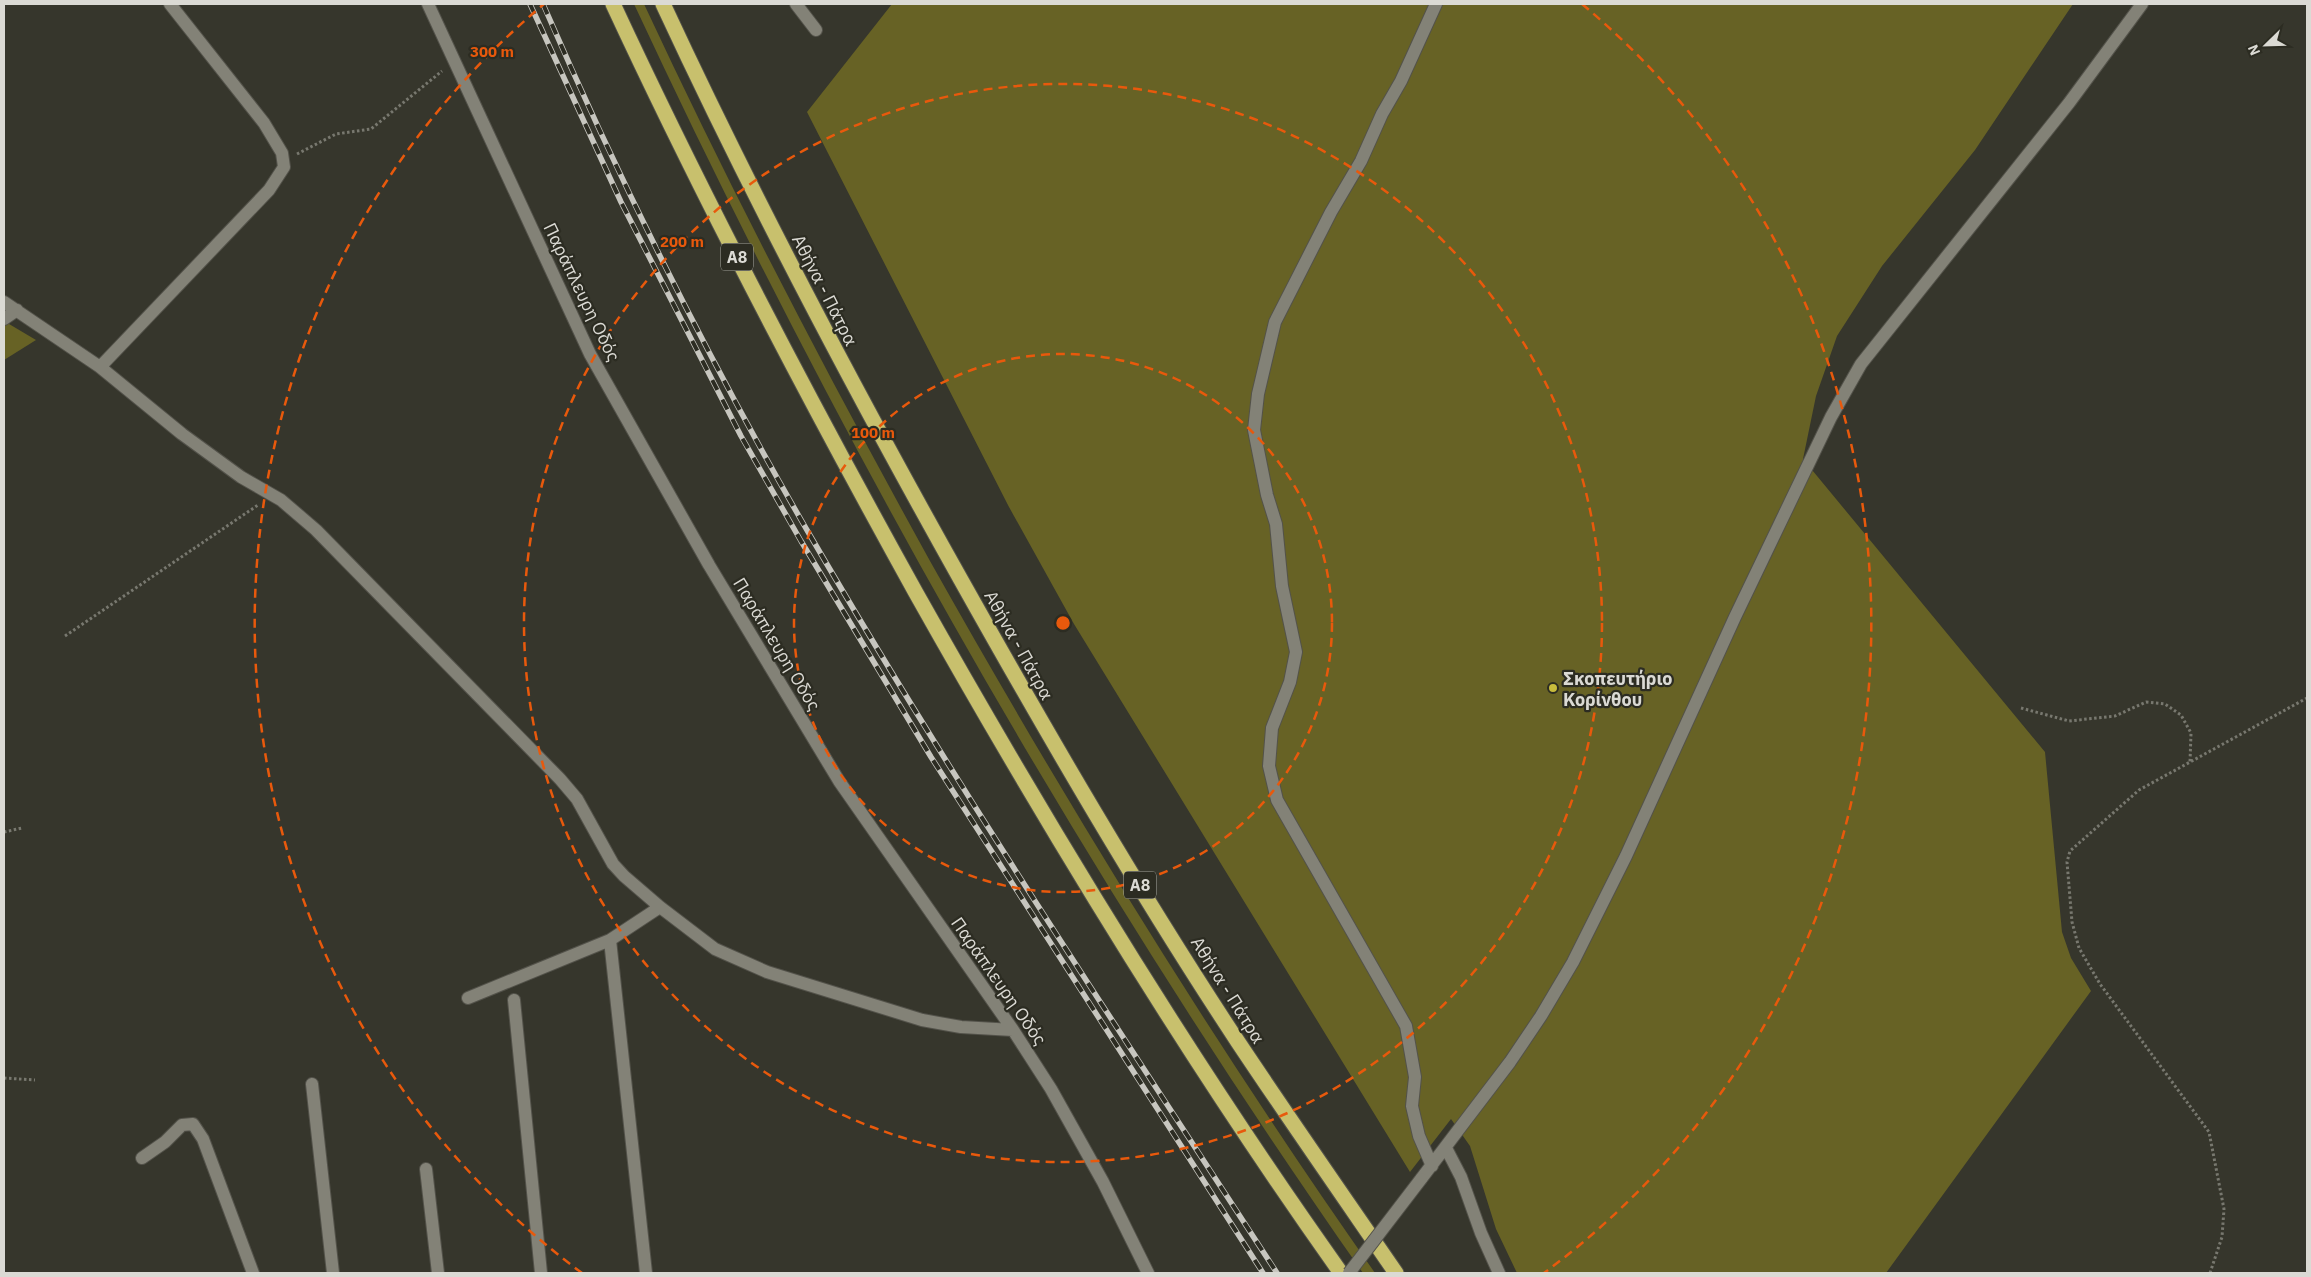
<svg xmlns="http://www.w3.org/2000/svg" width="2311" height="1277" viewBox="0 0 2311 1277" font-family="'IBM Plex Sans',sans-serif">
	<style>
		.green { fill: #676225 }
		.lines { fill: none; stroke-linecap: round; stroke-linejoin: round }
		.minor-casing { stroke: #53524a; stroke-width: 14 }
		.highway-casing { stroke: #53524a; stroke-width: 17 }
		.path { stroke: #78786f; stroke-width: 3; stroke-dasharray: 2.5 2.5; stroke-linecap: butt }
		.minor { stroke: #838277; stroke-width: 12 }
		.highway { stroke: #c8c06d; stroke-width: 15 }
		.rail-casing { stroke: #c7c6bf; stroke-width: 5.5 }
		.rail { stroke: #2c2c22; stroke-width: 4; stroke-dasharray: 11; stroke-linecap: butt }
		.minor-bridge-casing { stroke: #53524a; stroke-width: 14; stroke-linecap: butt }
		.minor-bridge { stroke: #838277; stroke-width: 12 }
		.ring { fill: none; stroke: #e8590c; stroke-width: 2.5; stroke-dasharray: 9 6 }
		.poi-dot { fill: #c7bb3c; stroke: #2c2c22; stroke-width: 2 }
		.labels { text-anchor: middle; dominant-baseline: central; stroke-width: 4.5; stroke-linejoin: round; paint-order: stroke }
		.shield { fill: #2c2c22; stroke: #a6a69f; stroke-width: 1 }
		.shield-label { font-size: 16px; font-weight: bold; fill: #dbdad4 }
		.street-label { font-size: 18px; fill: #dbdad4; stroke: #2c2c22 }
		.poi-label { font-size: 18px; font-weight: bold; fill: #dbdad4; stroke: #2c2c22; text-anchor: start }
		.centre { fill: #e8590c; stroke: #2c2c22; stroke-width: 2.5 }
		.ring-label { font-size: 15px; text-anchor: middle; font-weight: bold; fill: #e8590c; stroke: #2c2c22; stroke-width: 4.5; stroke-linejoin: round; paint-order: stroke }
	</style>
	<rect width="100%" height="100%" fill="#36362c"/>
	<path class="green" d="M634 4H644C732 193 829 378 930 561 1067 805 1214 1044 1375 1273H1363C1083 874 840 446 634 4Z
		M892 4H2073L1975 150 1882 266 1837 336 1816 396 1803 459 2045 752 2062 932 2071 958 2091 991 1886 1273H1517L1496 1229 1470 1146 1451 1119 1410 1172 1074 624 1009 507 807 112Z
		M4 321 36 340 4 360Z"/>
	<g class="lines">
		<defs>
			<path id="minor" d="M428 4 590 354 709 565 839 781 1013 1030 1051 1089 1103 1182 1148 1273
				M796 4 816 30
				M4 302 100 367 182 434 241 477 281 500 316 530 560 779 577 799 613 864 624 876 660 907 715 949 767 972 922 1020 961 1027 1013 1030
				M4 319 17 310
				M100 367 269 190 284 167 282 153 264 123 170 4
				M468 998 610 940
				M514 1000 541 1273
				M312 1084 333 1273
				M1446 1148 1461 1177 1481 1233 1499 1273
				M142 1158 165 1142 182 1125 193 1124 203 1139 253 1273
				M1432 1166 1419 1136 1412 1106 1415 1077 1406 1026 1277 800 1269 766 1272 728 1290 682 1296 652 1282 586 1276 524 1267 495 1254 430 1258 394 1275 322 1331 212 1361 161 1382 114 1401 81 1436 4
				M426 1169 438 1273
				M1421 1179 1510 1062 1541 1016 1573 962 1626 856 1735 617 1831 417 1861 364 2069 103 2142 4
				M646 1273 610 940 660 907"/>
			<path id="highway" d="M613 4C706 204 809 400 916 593 1047 826 1186 1055 1341 1273
				M663 4C754 200 855 391 961 580 1049 737 1139 892 1238 1042 1290 1120 1343 1196 1396 1273"/>
		</defs>
		<use href="#minor" class="minor-casing"/>
		<use href="#highway" class="highway-casing"/>
		<path class="path" d="M297 154 336 134 371 129 442 71
			M65 636 258 505
			M2021 708 2069 721 2115 716 2146 702 2165 704 2181 715 2191 733 2190 762
			M4 832 22 828
			M4 1078 35 1080
			M2210 1273 2222 1237 2224 1209 2209 1132 2100 984 2079 948 2072 922 2067 862 2070 851 2139 790 2307 698"/>
		<use href="#minor" class="minor"/>
		<use href="#highway" class="highway"/>
		<defs>
			<path id="rail" d="M530 4 621 202 741 436 801 541 931 757 1263 1273
				M543 4C622 186 711 365 811 537 957 788 1119 1030 1277 1273"/>
		</defs>
		<use href="#rail" class="rail-casing"/>
		<use href="#rail" class="rail"/>
		<defs>
			<path id="minor-bridge" d="M1349 1273 1421 1179"/>
		</defs>
		<use href="#minor-bridge" class="minor-bridge-casing"/>
		<use href="#minor-bridge" class="minor-bridge"/>
	</g>
	<g class="ring">
		<circle cx="1063" cy="623" r="269"/>
		<circle cx="1063" cy="623" r="539"/>
		<path d="M582 1273A808 808 0 0 1 544 4M1582 4A808 808 0 0 1 1544 1273"/>
	</g>
	<circle class="poi-dot" cx="1553" cy="688" r="5"/>
	<g class="labels">
		<g class="shield">
			<rect x="721" y="243.5" width="32" height="27" rx="4"/>
			<rect x="1124" y="871.5" width="32" height="27" rx="4"/>
		</g>
		<g class="shield-label">
			<text x="737" y="257">Α8</text>
			<text x="1140" y="885">Α8</text>
		</g>
		<g class="street-label">
			<text transform="translate(825 290) rotate(63)">Αθήνα - Πάτρα</text>
			<text transform="translate(582 292) rotate(64)">Παράπλευρη Οδός</text>
			<text transform="translate(777 644) rotate(59)">Παράπλευρη Οδός</text>
			<text transform="translate(1019 645) rotate(61)">Αθήνα - Πάτρα</text>
			<text transform="translate(999 981) rotate(55)">Παράπλευρη Οδός</text>
			<text transform="translate(1228 990) rotate(58)">Αθήνα - Πάτρα</text>
		</g>
		<g class="poi-label">
			<text x="1563" y="678">Σκοπευτήριο<tspan x="1563" dy="21">Κορίνθου</tspan></text>
		</g>
	</g>
	<circle cx="1063" cy="623" r="8" class="centre"/>
	<g class="ring-label">
		<text x="492" y="57">300 m</text>
		<text x="682" y="247">200 m</text>
		<text x="873" y="438">100 m</text>
	</g>
	<rect width="2311" height="1277" fill="none" stroke="#dbdad4" stroke-width="10"/>
	<g transform="translate(2266 45) rotate(247)" stroke="#2c2c22" stroke-width="4" paint-order="stroke">
	<path d="M0-4L9 19L0 12L-9 19Z" fill="#dbdad4"/>
	<text y="-8" font-size="14" font-weight="bold" text-anchor="middle" fill="#dbdad4">N</text>
	</g>
</svg>
